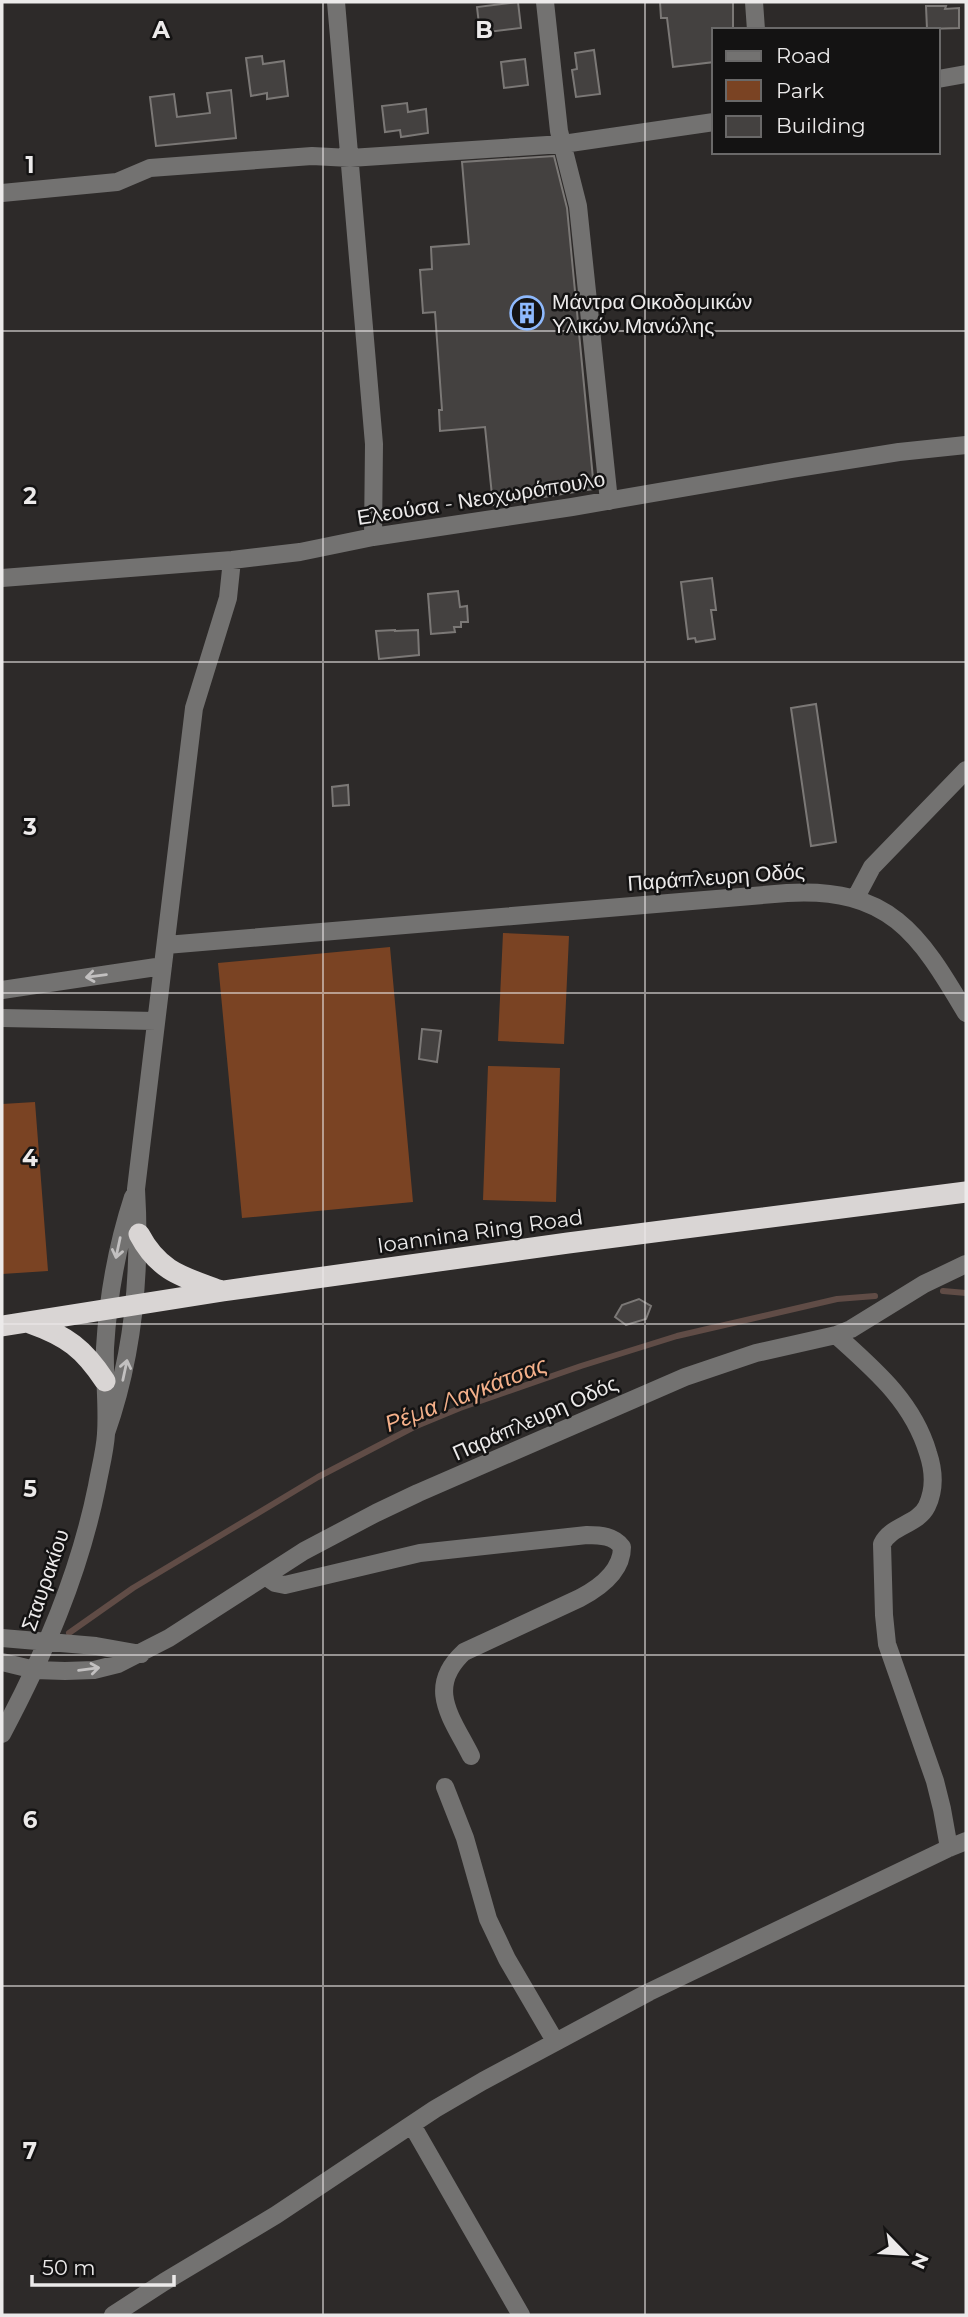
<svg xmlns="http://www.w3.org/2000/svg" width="968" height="2317" viewBox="0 0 968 2317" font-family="Montserrat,sans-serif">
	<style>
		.green { fill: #7a4323 }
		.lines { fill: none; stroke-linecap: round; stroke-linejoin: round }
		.stream { stroke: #604c46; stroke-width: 6 }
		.building { fill: #444140; stroke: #7b7876; stroke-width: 2 }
		.minor { stroke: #737271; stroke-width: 18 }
		.highway { stroke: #d9d5d4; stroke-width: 21 }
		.oneway { stroke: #c2c0c0 }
		.grid { fill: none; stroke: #eceaea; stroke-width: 2; stroke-opacity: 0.55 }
		.labels { text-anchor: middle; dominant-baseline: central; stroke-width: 5; stroke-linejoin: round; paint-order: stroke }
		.poi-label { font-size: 21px; fill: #eceaea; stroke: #141313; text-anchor: start }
		.street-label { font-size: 21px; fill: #eceaea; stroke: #141313 }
		.water-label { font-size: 23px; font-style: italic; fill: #f4b08a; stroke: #141313 }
		.grid-label { font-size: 23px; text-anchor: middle; font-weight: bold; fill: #eceaea; stroke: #141313; stroke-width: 5; stroke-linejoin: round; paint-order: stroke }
	</style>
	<rect width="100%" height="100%" fill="#2d2a29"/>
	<path class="green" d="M503 933 569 936 564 1044 498 1041Z
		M390 947 413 1202 242 1218 218 963Z
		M488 1066 560 1068 556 1202 483 1200Z
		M35 1102 48 1271 2 1274V1104Z"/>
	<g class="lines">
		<path class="stream" d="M943 1291 966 1293
			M69 1633 133 1588 318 1477 414 1427 460 1408 581 1366 677 1336 837 1299 875 1296"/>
	</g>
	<path class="building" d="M518 2 521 28 480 33 477 7Z
		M660 2H733V30H714V62L673 67 667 18H661Z
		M926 6H946L945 9 959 8V28L927 29Z
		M594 50 600 94 576 97 572 70 577 69 575 53Z
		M262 56 263 64 284 61 288 96 267 99V93L251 96 246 58Z
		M525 59 528 85 504 88 501 62Z
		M231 90 236 138 156 146 150 97 174 94 177 117 210 113 207 93Z
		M407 103 408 112 426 109 428 133 401 137 400 130 385 132 382 106Z
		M554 156 567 208 594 489 493 505 485 427 440 431 439 410H442L435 312 423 313 420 270 432 269 431 247 469 244 462 162Z
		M712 578 716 610H711L715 639 696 642 695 638 688 639 681 582Z
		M458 591 460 607 467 606 468 622H461V627H454L455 632 431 634 428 594Z
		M395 630V631L418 630 419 655 379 659 376 631Z
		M816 704 836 842 811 846 791 708Z
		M348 785 349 805 333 806 332 787Z
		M422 1029 441 1031 437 1062 419 1059Z
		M639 1299 651 1306 646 1319 626 1325 615 1317 622 1305Z"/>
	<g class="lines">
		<path class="minor" d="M336 2 374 444 373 537
			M545 2 559 131 578 206 609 501
			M754 2 756 30
			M938 79 966 74
			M2 193 117 182 150 168 312 156 350 158 563 144 714 122
			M2 578 232 560 300 552 373 537 572 507 792 469 899 452 966 445
			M855 899 872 867 966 770
			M166 945 787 893C889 887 919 933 966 1013
			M2 990 163 966
			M2 1018 156 1021
			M836 1335C875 1370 913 1402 928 1453 934 1471 935 1489 927 1506 918 1525 891 1525 882 1544L884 1615 887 1644 935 1781 942 1809 949 1848
			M106 1433C134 1354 141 1272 136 1189L194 708 228 598 232 560
			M265 1576 275 1583 285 1585 420 1553 587 1535C601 1535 614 1536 622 1547 622 1571 599 1588 580 1598L464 1652C425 1688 452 1718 471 1756
			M2 1638 96 1646 141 1654
			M2 1662 35 1670 65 1671 94 1670 118 1664 169 1638 304 1551 376 1513 418 1493 685 1377 756 1353 836 1335 851 1329 924 1284 966 1264
			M2 1734C44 1655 79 1575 97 1486 100 1469 105 1451 106 1434 108 1406 104 1377 105 1348 108 1297 117 1246 133 1197
			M445 1787 465 1838 488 1919 507 1959 555 2041
			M412 2125 521 2315
			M113 2315 164 2282 276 2215 435 2109 483 2081 649 1992 949 1848 966 1841"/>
		<path class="highway" d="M139 1234C159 1272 183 1277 221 1291
			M30 1323C67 1336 84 1349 105 1381
			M2 1326 223 1291 568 1243 966 1192"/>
	</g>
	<defs><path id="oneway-shaft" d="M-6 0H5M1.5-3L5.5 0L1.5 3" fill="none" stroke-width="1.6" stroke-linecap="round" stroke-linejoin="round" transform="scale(1.75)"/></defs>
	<g class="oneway">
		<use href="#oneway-shaft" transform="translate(96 976) rotate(173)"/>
		<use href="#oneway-shaft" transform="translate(118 1248) rotate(102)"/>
		<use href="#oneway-shaft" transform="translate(125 1370) rotate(-78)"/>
		<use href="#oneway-shaft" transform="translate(89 1669) rotate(-7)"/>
	</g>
	<path class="grid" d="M323 2V2315M645 2V2315M2 331H966M2 662H966M2 993H966M2 1324H966M2 1655H966M2 1986H966"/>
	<defs>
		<symbol id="building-ring" viewBox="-11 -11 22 22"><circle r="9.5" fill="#141313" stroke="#8eb9fd" stroke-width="1.5"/><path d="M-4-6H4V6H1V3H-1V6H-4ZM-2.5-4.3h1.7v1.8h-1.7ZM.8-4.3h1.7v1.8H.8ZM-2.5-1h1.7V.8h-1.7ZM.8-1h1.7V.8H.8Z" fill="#8eb9fd"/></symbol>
	</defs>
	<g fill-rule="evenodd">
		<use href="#building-ring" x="508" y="294" width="38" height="38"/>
	</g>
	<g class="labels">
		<g class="poi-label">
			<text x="552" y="301">Μάντρα Οικοδομικών<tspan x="552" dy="24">Υλικών Μανώλης</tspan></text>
		</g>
		<g class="street-label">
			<text transform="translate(481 498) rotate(-9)">Ελεούσα - Νεοχωρόπουλο</text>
			<text transform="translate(716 877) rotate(-4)">Παράπλευρη Οδός</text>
			<text transform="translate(480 1231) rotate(-8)">Ioannina Ring Road</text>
			<text transform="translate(535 1418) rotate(-24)">Παράπλευρη Οδός</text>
			<text transform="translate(45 1580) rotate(-71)">Σταυρακίου</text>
		</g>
		<g class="water-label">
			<text transform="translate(466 1394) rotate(-21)">Ρέμα Λαγκάτσας</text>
		</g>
	</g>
	<g class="grid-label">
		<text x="161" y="38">A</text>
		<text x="484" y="38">B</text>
		<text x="30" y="173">1</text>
		<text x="30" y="504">2</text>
		<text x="30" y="835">3</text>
		<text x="30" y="1166">4</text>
		<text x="30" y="1497">5</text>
		<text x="30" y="1828">6</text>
		<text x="30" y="2159">7</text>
	</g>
	<rect width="968" height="2317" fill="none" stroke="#eceaea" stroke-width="7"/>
	<rect x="712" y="28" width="228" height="126" fill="#141313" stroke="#6a6969" stroke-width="2"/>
	<rect x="726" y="51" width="35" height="10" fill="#737271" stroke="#6a6969" stroke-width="2"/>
	<text x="776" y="63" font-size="21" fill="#eceaea">Road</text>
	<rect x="726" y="80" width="35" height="21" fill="#7a4323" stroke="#6a6969" stroke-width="2"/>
	<text x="776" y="98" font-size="21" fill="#eceaea">Park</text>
	<rect x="726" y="116" width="35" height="21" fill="#444140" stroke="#6a6969" stroke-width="2"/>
	<text x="776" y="133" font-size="21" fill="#eceaea">Building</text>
	<g transform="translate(905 2254) rotate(115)" stroke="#141313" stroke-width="5" paint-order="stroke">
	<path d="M0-5L12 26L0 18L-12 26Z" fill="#eceaea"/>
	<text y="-10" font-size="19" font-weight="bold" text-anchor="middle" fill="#eceaea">N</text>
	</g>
	<path d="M32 2275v10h142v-10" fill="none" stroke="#eceaea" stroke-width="3.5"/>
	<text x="42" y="2275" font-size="21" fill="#eceaea" stroke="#141313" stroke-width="5" paint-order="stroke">50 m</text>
</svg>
